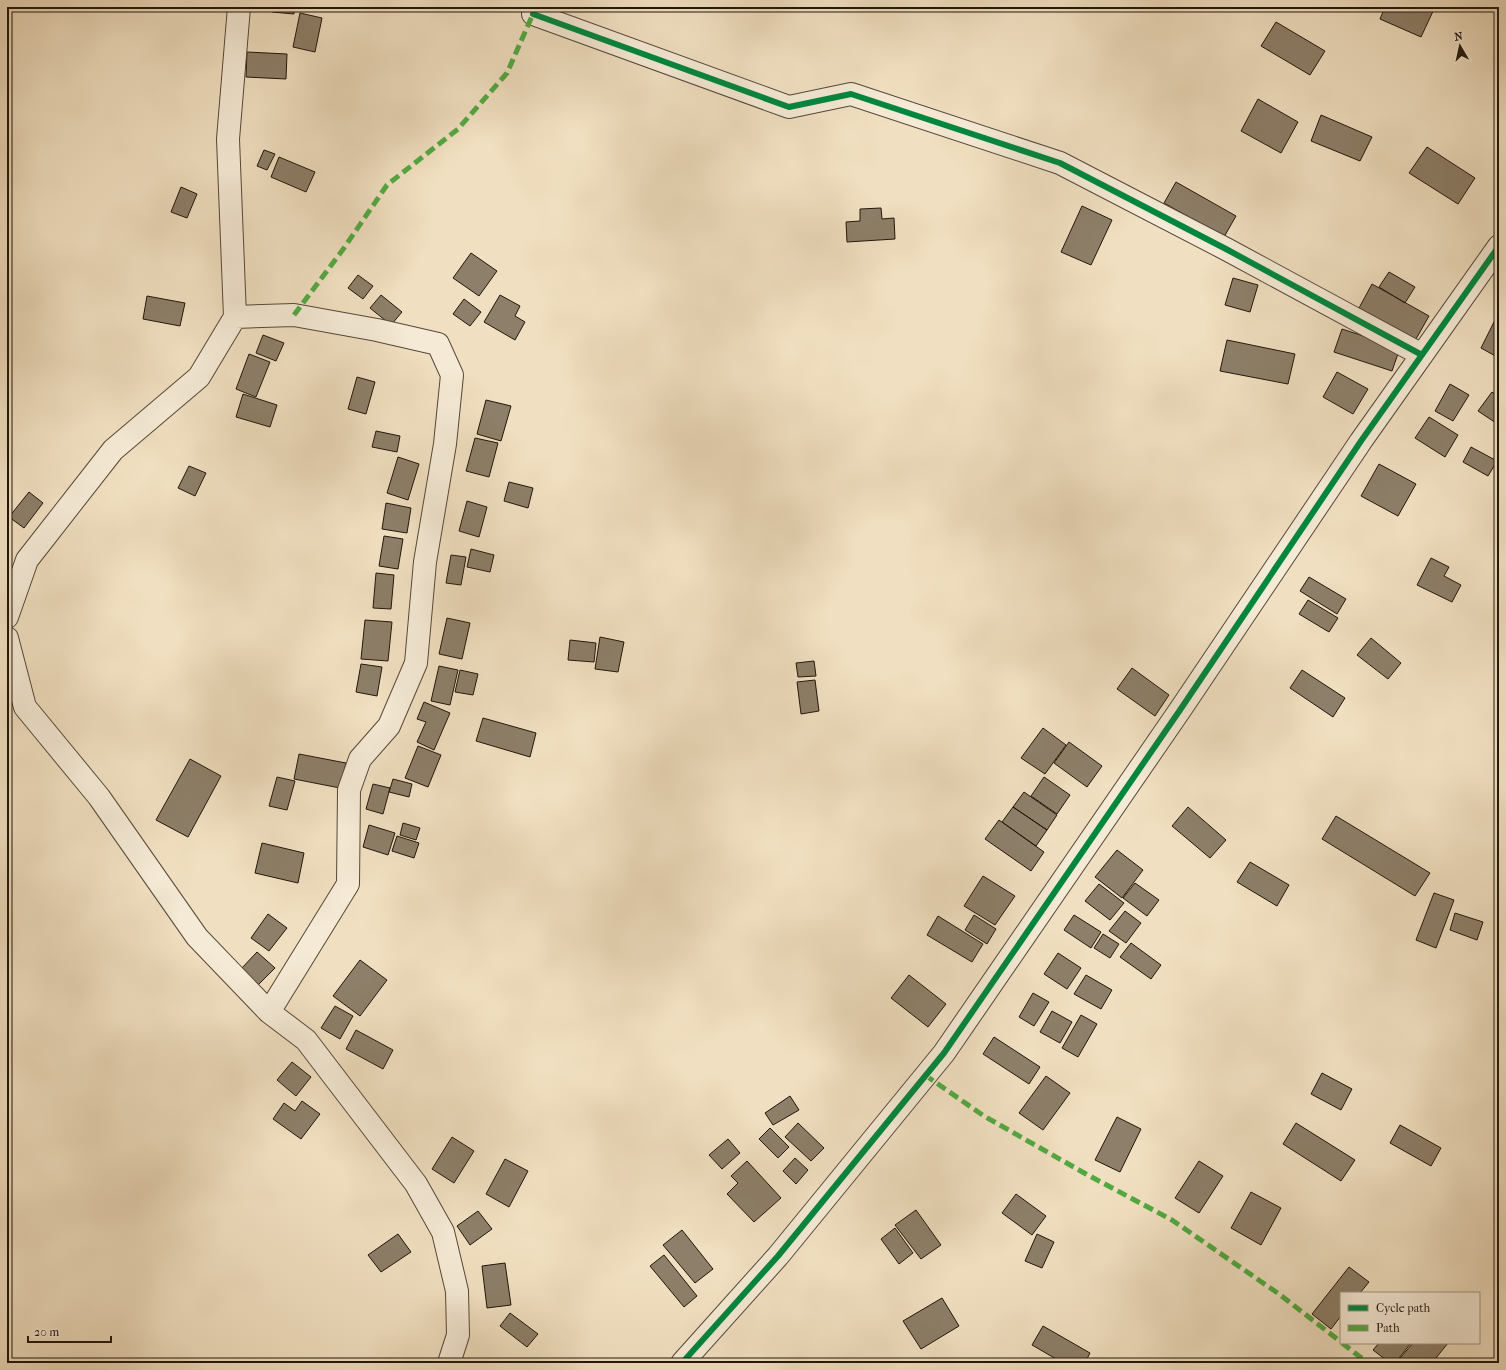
<svg xmlns="http://www.w3.org/2000/svg" width="1506" height="1370" viewBox="0 0 1506 1370" font-family="'IM FELL French Canon',serif">
	<style>
		.building { fill: #8d7f69; stroke: #21160b }
		.lines { fill: none; stroke-linecap: round; stroke-linejoin: round }
		.street-casing { stroke: #554838; stroke-width: 24 }
		.street { stroke: #f5ead6; stroke-width: 22 }
		.quiet { stroke: #52a941; stroke-width: 5; stroke-dasharray: 10 5; stroke-linecap: butt }
		.cycleway-casing { stroke: #f5ead6; stroke-width: 8 }
		.cycleway { stroke: #00873e; stroke-width: 6 }
	</style>
	<rect width="100%" height="100%" fill="#f0dfc0"/>
	<filter id="stains"><feTurbulence type="fractalNoise" baseFrequency=".005" numOctaves="4"/><feColorMatrix values="0 0 0 0 .2 0 0 0 0 .09 0 0 0 0 .02 0 0 0 .5 -.17"/></filter>
	<radialGradient id="worn" r=".72"><stop offset=".6" stop-color="#630" stop-opacity="0"/><stop offset="1" stop-color="#630" stop-opacity=".3"/></radialGradient>
	<path class="building" d="M251 7H269V11L251 9Z
		M273 7H294V14L272 12Z
		M1385 7H1435L1421 37 1380 19Z
		M300 13 322 18 315 52 293 47Z
		M1276 22 1325 51 1310 75 1261 46Z
		M247 52 287 54 286 79 246 77Z
		M1258 99 1298 122 1281 153 1241 131Z
		M1321 115 1372 137 1360 161 1311 141Z
		M1427 147 1475 178 1458 204 1409 173Z
		M264 150 275 154 267 170 257 166Z
		M279 157 315 172 306 192 271 177Z
		M1176 182 1236 216 1224 237 1164 203Z
		M181 187 197 194 187 218 171 212Z
		M1082 206 1112 220 1091 265 1061 252Z
		M881 208 882 219 894 218 895 239 847 242 846 222 860 221V209Z
		M471 253 497 271 479 296 453 278Z
		M1389 272 1415 287 1405 303 1379 287Z
		M358 275 373 286 363 299 348 288Z
		M1233 278 1258 285 1250 312 1225 305Z
		M1372 284 1429 316 1416 339 1359 308Z
		M381 295 402 312 391 325 370 308Z
		M500 295 520 306 515 316 525 322 515 340 484 322Z
		M147 296 185 303 180 326 143 319Z
		M464 299 481 312 470 326 453 314Z
		M1497 316 1499 317V358L1481 348Z
		M1342 329 1400 348 1392 371 1334 352Z
		M263 335 284 343 276 361 256 353Z
		M1227 340 1295 354 1288 384 1220 371Z
		M249 354 270 362 256 397 236 389Z
		M1337 372 1368 389 1353 414 1323 397Z
		M357 377 375 382 366 414 348 409Z
		M1450 384 1469 395 1453 421 1435 411Z
		M1492 392 1499 397V425L1478 411Z
		M243 394 277 405 270 427 236 417Z
		M486 400 511 406 501 441 477 434Z
		M1429 417 1458 435 1445 457 1415 438Z
		M376 431 400 436 397 452 372 447Z
		M475 438 498 443 489 477 466 471Z
		M1471 447 1497 461 1488 476 1463 462Z
		M398 457 419 464 408 500 387 493Z
		M1379 464 1416 484 1398 516 1361 496Z
		M189 466 206 473 195 496 178 488Z
		M509 482 533 488 528 508 504 501Z
		M29 492 43 503 24 528 9 517Z
		M467 501 487 507 479 537 459 531Z
		M386 503 411 508 407 533 382 529Z
		M384 536 403 539 398 569 379 566Z
		M471 549 494 555 490 572 467 567Z
		M451 555 466 557 461 585 446 583Z
		M1431 558 1449 567 1444 576 1461 585 1452 602 1417 585Z
		M376 573 394 575 391 609 373 608Z
		M1309 577 1346 599 1337 614 1300 591Z
		M1308 600 1338 618 1329 632 1299 614Z
		M447 618 470 623 462 659 439 654Z
		M365 620 392 622 388 661 361 659Z
		M600 637 624 642 618 672 595 669Z
		M1371 638 1401 663 1388 679 1357 655Z
		M570 640 596 643 594 662 568 660Z
		M814 661 816 676 798 677 796 663Z
		M361 664 382 667 377 696 356 692Z
		M439 666 458 670 450 705 431 701Z
		M1132 668 1169 695 1155 716 1117 689Z
		M460 670 478 674 473 695 455 692Z
		M1302 670 1345 698 1333 717 1290 688Z
		M815 680 819 711 801 714 797 682Z
		M424 702 450 713 434 750 417 742 426 722 417 719Z
		M483 718 536 733 530 757 476 741Z
		M1043 728 1066 745 1045 774 1021 758Z
		M1069 742 1102 766 1087 787 1054 763Z
		M418 746 441 755 428 787 405 778Z
		M299 754 346 763 340 788 294 779Z
		M190 759 221 776 188 837 156 820Z
		M277 777 295 781 287 810 269 806Z
		M1044 777 1070 795 1057 814 1031 796Z
		M393 779 412 784 409 797 389 792Z
		M373 784 390 788 383 814 366 809Z
		M1024 792 1057 815 1047 830 1013 807Z
		M1013 807 1047 830 1036 846 1002 822Z
		M1188 807 1226 840 1210 858 1172 826Z
		M1336 816 1430 873 1415 896 1322 839Z
		M999 820 1044 852 1031 871 985 839Z
		M403 823 420 828 416 840 400 835Z
		M369 825 395 833 388 855 363 847Z
		M397 836 419 843 414 858 392 851Z
		M262 843 304 853 298 883 255 873Z
		M1117 850 1143 870 1122 898 1095 877Z
		M1250 862 1289 885 1277 906 1237 882Z
		M983 876 1015 896 995 925 964 906Z
		M1135 883 1159 900 1147 916 1123 898Z
		M1099 884 1124 903 1110 920 1085 901Z
		M1434 893 1454 900 1436 948 1416 940Z
		M1125 911 1141 923 1126 943 1109 931Z
		M1455 913 1483 922 1477 940 1450 930Z
		M268 914 287 928 269 951 251 938Z
		M974 915 996 929 987 944 965 930Z
		M1074 915 1101 932 1091 948 1064 930Z
		M938 916 983 944 972 962 927 935Z
		M1103 934 1119 944 1110 958 1094 948Z
		M1131 943 1161 965 1151 979 1120 957Z
		M257 952 275 968 257 986 240 970Z
		M1058 953 1081 968 1067 989 1044 974Z
		M360 960 387 980 360 1016 333 996Z
		M909 975 946 1004 928 1027 891 998Z
		M1086 975 1112 990 1101 1009 1074 994Z
		M1033 993 1049 1002 1034 1026 1019 1017Z
		M335 1006 353 1016 340 1039 321 1028Z
		M1052 1011 1072 1022 1060 1043 1040 1032Z
		M1081 1015 1097 1024 1078 1057 1062 1048Z
		M356 1030 393 1050 383 1069 346 1049Z
		M994 1037 1040 1067 1029 1084 983 1054Z
		M292 1062 311 1077 296 1096 277 1080Z
		M1322 1073 1352 1089 1341 1110 1311 1094Z
		M1046 1076 1070 1093 1043 1130 1019 1113Z
		M790 1096 799 1110 773 1125 765 1113Z
		M302 1101 320 1114 301 1139 273 1119 284 1103 295 1111Z
		M1117 1117 1141 1129 1120 1172 1095 1160Z
		M798 1123 824 1148 811 1161 785 1137Z
		M1296 1123 1355 1160 1341 1181 1283 1144Z
		M1400 1125 1441 1148 1431 1166 1390 1143Z
		M770 1128 789 1147 778 1158 759 1139Z
		M452 1137 474 1151 454 1183 432 1169Z
		M728 1139 740 1153 722 1169 709 1155Z
		M795 1158 808 1170 796 1184 783 1171Z
		M505 1159 528 1171 509 1207 486 1194Z
		M747 1161 781 1198 754 1222 727 1194 738 1183 731 1176Z
		M1199 1161 1223 1176 1199 1213 1175 1198Z
		M1251 1192 1281 1208 1261 1245 1231 1228Z
		M1016 1194 1046 1216 1032 1235 1002 1213Z
		M916 1210 941 1245 921 1259 895 1225Z
		M478 1211 492 1229 470 1245 457 1226Z
		M895 1228 913 1253 899 1264 881 1239Z
		M682 1230 713 1269 695 1283 663 1245Z
		M398 1234 411 1252 381 1272 368 1255Z
		M1037 1234 1054 1242 1042 1268 1025 1261Z
		M664 1255 697 1296 684 1307 650 1266Z
		M505 1263 511 1305 487 1308 482 1266Z
		M1349 1267 1369 1282 1360 1293H1341V1316L1331 1329 1312 1314Z
		M942 1298 959 1326 921 1349 903 1321Z
		M510 1313 538 1334 527 1347 500 1326Z
		M1043 1326 1090 1353 1085 1363H1063L1032 1345Z
		M1379 1343H1411L1395 1363H1390L1373 1350Z
		M1413 1343H1448L1432 1363H1396Z
		M528 1358 533 1363H524Z"/>
	<g class="lines">
		<defs>
			<path id="street" d="M533 14 789 107 851 94 1060 163 1226 249 1422 355
				M235 317 294 315 377 330 438 344 452 375 445 444 425 562 416 663 389 726 360 759 349 790 348 884 269 1012
				M7 617 27 560 113 450 199 377 235 317 228 139 239 7
				M7 638 25 707 99 797 197 937 269 1012 306 1040 416 1184 443 1232 457 1291 458 1335 449 1363
				M682 1363 778 1256 944 1053 1180 710 1361 441 1499 246"/>
		</defs>
		<use href="#street" class="street-casing"/>
		<use href="#street" class="street"/>
		<path class="quiet" d="M294 315 344 248 387 185 458 129 507 73 533 14V7
			M925 1075 984 1116 1086 1174 1172 1220 1279 1294 1341 1342
			M1342 1343 1368 1363"/>
		<defs>
			<path id="cycleway" d="M533 14 789 107 851 94 1060 163 1226 249 1422 355
				M682 1363 778 1256 944 1053 1180 710 1361 441 1499 246"/>
		</defs>
		<use href="#cycleway" class="cycleway-casing"/>
		<use href="#cycleway" class="cycleway"/>
	</g>
	<rect width="1506" height="1370" fill="none" stroke="#f0dfc0" stroke-width="24"/>
	<rect x="8" y="8" width="1490" height="1354" fill="none" stroke="#21160b" stroke-width="2"/>
	<rect x="12" y="12" width="1482" height="1346" fill="none" stroke="#21160b"/>
	<rect x="1340" y="1292" width="140" height="52" fill="#f5ead6" stroke="#a09585"/>
	<rect x="1348" y="1305" width="20" height="6" fill="#00873e" stroke="#a09585"/>
	<text x="1376" y="1312" font-size="12" fill="#21160b">Cycle path</text>
	<rect x="1348" y="1325" width="20" height="6" fill="#52a941" stroke="#a09585"/>
	<text x="1376" y="1332" font-size="12" fill="#21160b">Path</text>
	<g transform="translate(1460 46) rotate(351)" stroke="#f5ead6" stroke-width="3" paint-order="stroke">
	<path d="M0-3L7 15L0 10L-7 15Z" fill="#21160b"/>
	<text y="-6" font-size="11" font-weight="bold" text-anchor="middle" fill="#21160b">N</text>
	</g>
	<path d="M28 1336v6h83v-6" fill="none" stroke="#21160b" stroke-width="2"/>
	<text x="34" y="1336" font-size="12" fill="#21160b" stroke="#f5ead6" stroke-width="3" paint-order="stroke">20 m</text>
	<rect width="100%" height="100%" filter="url(#stains)"/>
	<rect width="100%" height="100%" fill="url(#worn)"/>
</svg>
